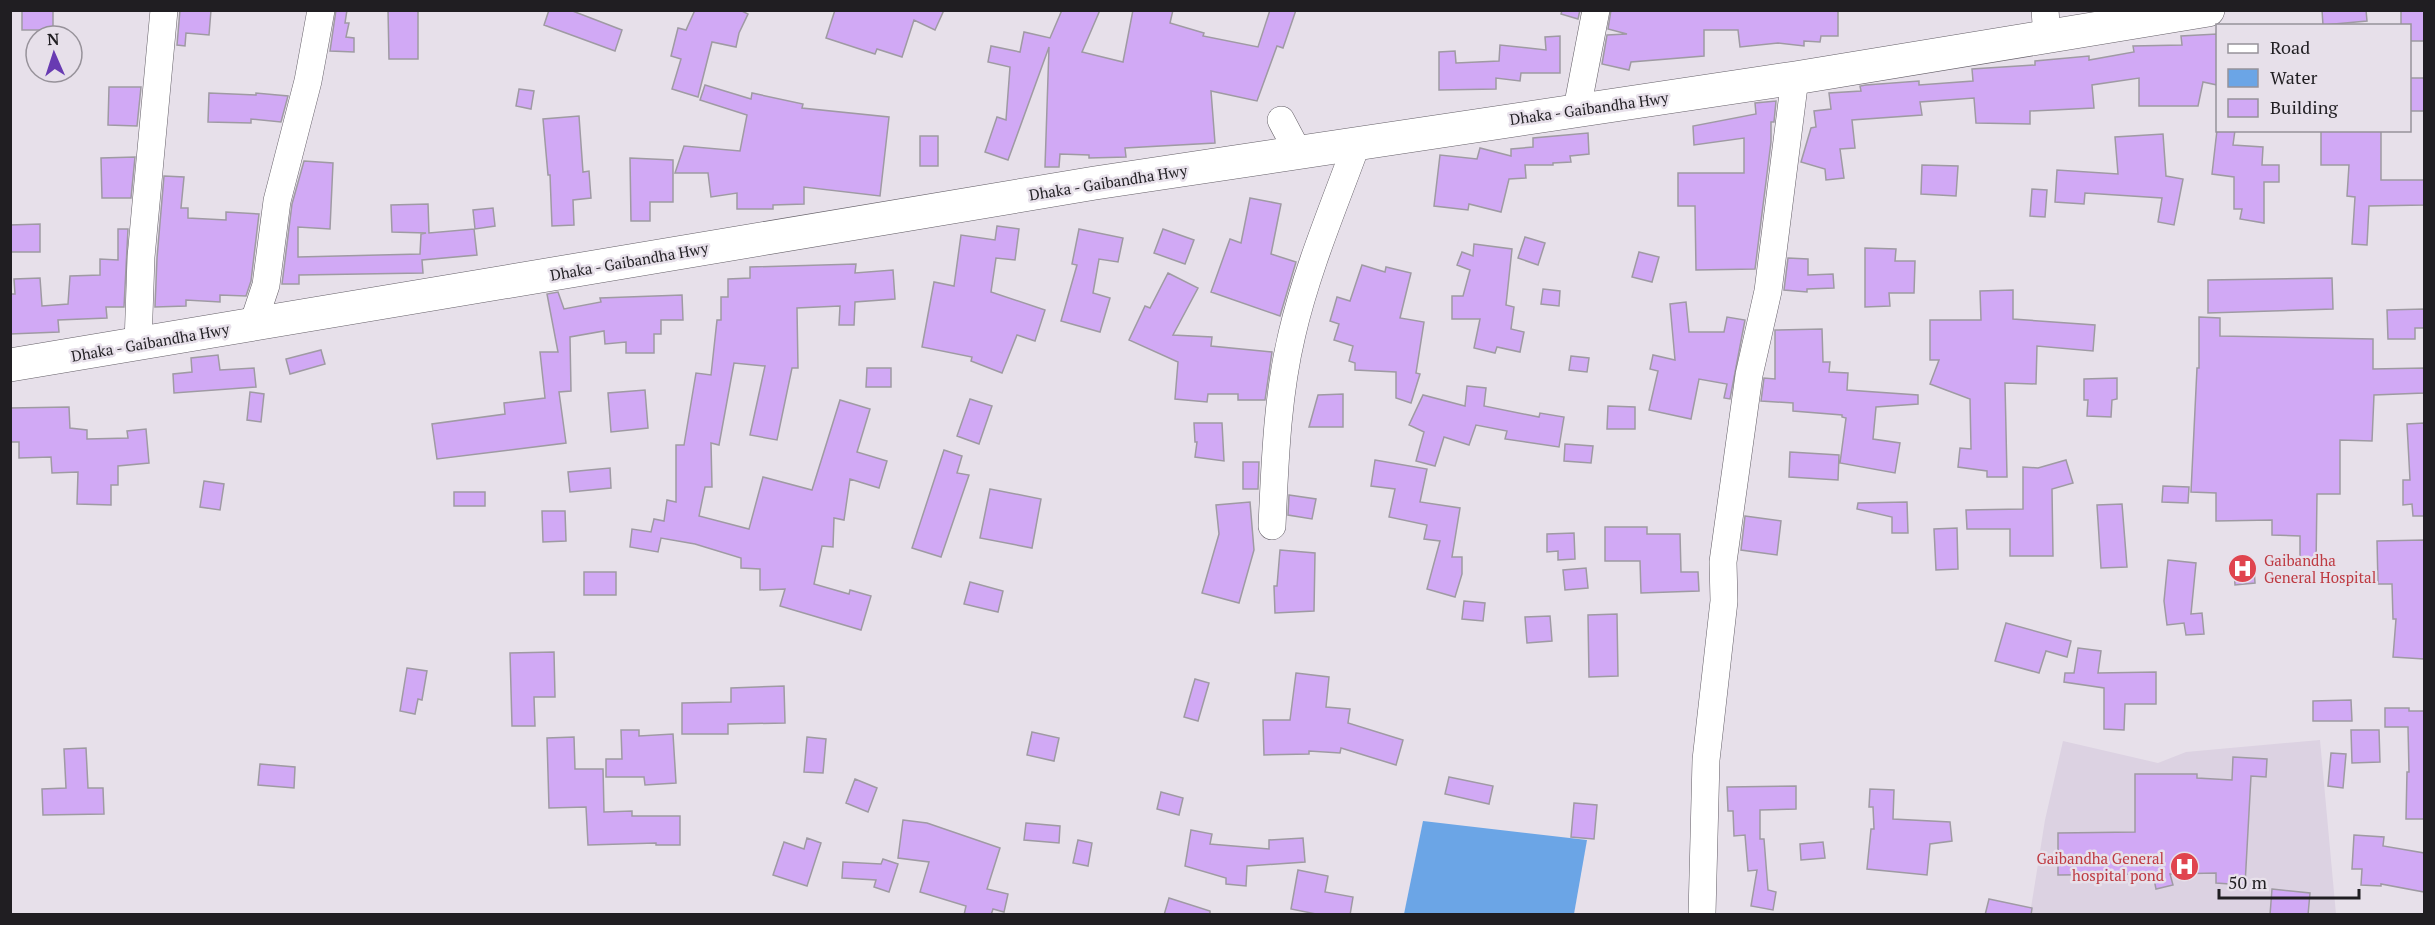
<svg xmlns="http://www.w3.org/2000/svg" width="2435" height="925" viewBox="0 0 2435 925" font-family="'PT Serif',serif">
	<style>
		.built { fill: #dcd2e2 }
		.water { fill: #6ba5e6 }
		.building { fill: #d1a9f5; stroke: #9f9aa3; stroke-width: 1.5 }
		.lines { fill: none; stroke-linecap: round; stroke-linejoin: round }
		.minor-casing { stroke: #645f67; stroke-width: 28 }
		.major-casing { stroke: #645f67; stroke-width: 34 }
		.minor { stroke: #fff; stroke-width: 27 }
		.major { stroke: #fff; stroke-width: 33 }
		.labels { text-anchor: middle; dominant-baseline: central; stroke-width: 5; stroke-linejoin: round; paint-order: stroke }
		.street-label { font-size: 15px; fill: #201e22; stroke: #e7e0ea }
		.health-label { font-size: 15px; fill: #be3a42; stroke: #e7e0ea; text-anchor: start }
	</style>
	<rect width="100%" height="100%" fill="#e7e0ea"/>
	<path class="built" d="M2320 740 2336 914H2030L2045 820 2063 741 2158 763 2186 752Z"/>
	<path class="water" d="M1423 821 1587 840 1574 914H1404Z"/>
	<path class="building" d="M22 10H53V30H22Z
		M180 10H211L209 35 186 33 185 46 177 45Z
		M336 10H347L345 23H349L346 37 354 38V52L330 51Z
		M388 10H418V59H389Z
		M549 10H570L622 30 615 51 544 25Z
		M695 10H740L748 14 739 33 736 47 712 42 698 97 672 89 681 59 671 56 678 28 686 30Z
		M835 10H944L935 30 914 20 902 57 877 49 875 54 826 38Z
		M1062 10H1100L1082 52 1123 62 1133 10H1173L1170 23 1204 33 1203 36 1258 47 1270 10H1296L1283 48 1277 46 1257 101 1211 91 1215 143 1125 148 1126 157 1089 158V155L1060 154 1059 167H1045L1049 47 1008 160 985 152 997 117 1006 120 1010 67 988 62 991 46 1020 52 1024 32 1050 38Z
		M1562 10H1580L1578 19 1561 14Z
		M1611 10H1838V36H1821L1820 42 1804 41V46L1778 43 1740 47 1738 30H1704V56L1631 62 1629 70 1602 64 1607 35 1627 34 1608 29Z
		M2322 10H2366L2367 21 2323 25Z
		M2401 10H2424V41H2409V26H2401Z
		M2217 34V85L2203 82 2198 106H2139V78L2092 85 2094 108 2030 111V124L1976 123 1974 98 1920 102 1922 115 1852 120 1855 148 1840 149 1844 178 1826 180 1825 169 1801 162 1811 128 1816 127 1814 111 1831 109 1829 93 1861 91 1860 86 1866 85 1919 81V85L1973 81 1972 69 2035 65V61L2089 56V60L2134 52 2133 46 2182 45 2181 36Z
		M1560 36V73H1521L1520 81 1496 78V89L1439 90V52L1455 51 1456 63 1499 61 1500 45 1546 50 1545 37Z
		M2409 78H2424V111H2409Z
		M705 85 751 99 752 93 803 104 802 108 889 117 880 196 804 187V204L773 205V209H737V193L711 197 708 173H675L684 146 740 151 747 115 700 100Z
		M109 87H141L137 126 108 125Z
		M519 89 534 91 531 109 516 106Z
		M209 93 256 95V93L288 96 281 122 251 119V123L208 122Z
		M1776 101 1774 122H1771V142L1755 269 1696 270 1695 206H1678V173H1744V138L1694 145 1693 126 1756 114 1755 103Z
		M579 116 583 172 589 171 591 198 573 200 574 225 552 226 550 175H548L543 119Z
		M2217 130H2235L2233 145 2263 147 2262 165H2279V182H2264V223L2240 219 2242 209H2234V177L2212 174Z
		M2321 130H2381V180H2424V205L2369 206 2367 245 2352 244 2355 197 2347 196 2349 165H2321Z
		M1588 133 1589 154 1570 156 1571 162 1553 163V165H1525L1526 178 1509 179 1501 212 1469 204 1468 210 1434 206 1440 155 1477 159 1480 148 1511 156V149L1533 147V138Z
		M2163 134 2166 176 2183 179 2174 225 2158 222 2162 198 2085 193 2084 204 2055 202 2057 170 2118 174 2115 137Z
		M920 136H938V166H920Z
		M135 157 131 198H102L101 158Z
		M630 158 673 160V202H650V221H631Z
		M304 161 333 163 330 229 298 227V257L420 254 421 234 426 233 392 232 391 205 428 204 429 233 474 229 477 255 422 260 423 273 299 275V284H282L292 204Z
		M1922 165 1958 166 1956 196 1921 194Z
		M164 176 184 177 181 208H188V218L226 220V212L259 214 251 281 246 296 220 295V302L186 300V306L155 307 157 258Z
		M2032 189 2047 190 2045 217 2030 216Z
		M1250 198 1281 204 1271 254 1296 262 1280 316 1211 292 1230 239 1241 243Z
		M493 208 495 226 475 229 473 210Z
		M40 224V252H10V225Z
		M997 226 1019 229 1015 260 996 258 991 292 1045 310 1035 341 1017 335 1002 373 971 361 972 357 922 347 934 282 954 286 961 235 995 240Z
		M118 229H128L124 307H106L107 318 58 320 59 332 10 334V294H15L14 279 40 278 42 306 68 304 70 276 100 275V259L118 260Z
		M1079 229 1123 238 1118 262 1099 259 1093 293 1110 298 1100 332 1061 321 1077 265 1072 264Z
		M1163 229 1194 240 1185 264 1154 253Z
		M1525 237 1545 243 1538 265 1518 258Z
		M1474 244 1512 249 1506 305 1514 307 1511 329 1524 332 1520 352 1497 347 1495 353 1474 348 1480 319H1452V296H1463L1470 270 1457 265 1462 252 1473 256Z
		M1865 248 1896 249 1895 261H1915L1914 293H1889L1890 306 1865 307Z
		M1639 252 1659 257 1652 282 1632 277Z
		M1788 258 1808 259V275L1833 274 1834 288 1807 289V292L1784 290Z
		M856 264 855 273 893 270 895 299 855 302 854 325H839L840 306 797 308 798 368H792L777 440 750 435 765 366 734 363 719 445 711 443 712 487H705L699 516 749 529 763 477 812 490 840 400 870 409 857 452 887 461 879 488 850 479 844 520 834 518 833 547 822 546 814 584 849 594 850 590 871 596 861 630 780 606 785 589 760 590V569L741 568V558L695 544 661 538 658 552 630 547 632 529 651 532 654 519 664 521 667 500 676 502V445H684L696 373 711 375 717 320H721V297H728V279L750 278V267Z
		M1362 265 1385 272 1386 267 1411 273 1400 318 1424 322 1416 373 1420 374 1411 403 1396 398V372L1355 370V363L1349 361 1353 346 1334 340 1339 324 1330 321 1337 297 1350 301Z
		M1168 273 1198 288 1173 335 1212 337 1211 346 1272 352 1265 400H1238V394H1208L1207 402 1175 399 1178 362 1129 340 1145 306 1150 308Z
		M2332 278 2333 309 2208 313V280Z
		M1543 289 1560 291 1559 306 1541 304Z
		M2013 290V319L2095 325 2093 351 2037 346 2036 384 2005 383 2007 477H1987V471L1958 467 1960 448 1971 449 1970 399 1930 384 1939 360H1930V320H1981L1980 291Z
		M558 292 564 309 601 302 600 298 682 295 683 320H661V334H654V353H626V342L605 344 604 331 570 337 571 391 559 392 566 443 437 459 432 424 505 414 504 403 545 398 540 352H558L547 294Z
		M1686 302 1689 332H1724L1727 317 1745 320 1730 399 1724 398 1727 384 1699 379 1691 419 1649 410 1658 371 1650 369 1653 355 1675 360 1670 304Z
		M2424 309V328H2415V339H2388L2387 310Z
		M2199 317 2220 318V336L2373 339V369L2424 368V393L2374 395 2372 441 2340 440V494H2317L2316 566H2300V536L2272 535V520L2216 521V493L2191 492 2197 368H2199Z
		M1822 329 1823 362H1830L1829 372 1848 373 1847 390 1918 395V404L1876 407 1873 439 1900 443 1895 473 1840 463 1846 418 1842 417V415L1793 411V403L1761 401 1764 378 1775 379V330Z
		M321 350 325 364 290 374 286 359Z
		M218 355 220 370 254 368 256 387 174 393 173 374 192 372 191 358Z
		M1571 356 1589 358 1587 372 1569 370Z
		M867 368H891V387H866Z
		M2117 378V399L2112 400 2111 417 2087 416 2088 400H2084V379Z
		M1467 386 1486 388 1484 406 1539 417 1540 413 1564 417 1559 447 1505 439 1507 431 1476 425 1469 445 1444 437 1435 466 1416 461 1424 432 1409 425 1423 395 1465 406Z
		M645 390 648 428 611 432 608 393Z
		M250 392 264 394 261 422 247 420Z
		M1343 394V427H1309L1318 395Z
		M970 399 992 406 979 444 957 436Z
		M1608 406 1635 407V429H1607Z
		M69 407 70 428 87 430V439L128 438 127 431 146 429 149 463 118 466V485H111V505L77 504 78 472 52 473 51 457 19 458V442H10V408Z
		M1194 423H1222L1224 461 1195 457 1197 442H1195Z
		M2424 423V516H2413L2412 504 2403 505V480H2410L2407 424Z
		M1565 444 1593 446 1591 463 1564 461Z
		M944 450 962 456 957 473 969 475 941 557 912 548Z
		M1790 452 1839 455 1838 480 1789 477Z
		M1375 460 1427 469 1420 502 1460 508 1452 557H1462V574L1455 597 1427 589 1440 541 1424 539 1427 525 1389 517 1395 489 1371 486Z
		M2066 460 2073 483 2052 489 2053 556H2010V529H1967L1966 510 2023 509V467L2038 468Z
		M1243 462H1259L1258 489H1243Z
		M610 468 611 488 570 492 568 472Z
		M204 481 224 484 220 510 200 507Z
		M2163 486 2189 487 2188 503 2162 502Z
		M990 489 1041 499 1032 548 980 538Z
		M454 492H485V506H454Z
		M1289 495 1316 499 1312 519 1288 515Z
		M1250 502 1254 550 1239 603 1202 593 1219 534 1216 505Z
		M1907 502 1908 533H1892V517L1857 509 1858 503Z
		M2122 504 2127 567 2101 568 2097 505Z
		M542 511H565L566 541 543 542Z
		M1745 516 1781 521 1777 555 1741 550Z
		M1605 527H1647V534H1680L1681 572H1698L1699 591 1641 593 1640 561H1605Z
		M1957 528 1958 569 1936 570 1934 529Z
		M1574 533 1575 559 1558 560V551L1547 552V534Z
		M2424 540V659L2393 657 2396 619H2393L2392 584H2378L2377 541Z
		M1280 550 1315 553 1314 611 1275 613 1274 586H1277Z
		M2168 560 2196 563 2191 614 2202 613 2204 634 2186 635 2184 623 2167 625 2164 601Z
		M2254 567 2255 583 2235 585 2234 569Z
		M1586 568 1588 588 1565 590 1563 570Z
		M584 572H616V595H584Z
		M970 582 1003 591 998 612 964 604Z
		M1464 601 1485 603 1483 621 1462 619Z
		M1617 614 1618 676 1589 677 1588 615Z
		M1550 616 1552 641 1527 643 1525 617Z
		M2006 623 2071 641 2067 657 2046 651 2039 673 1995 661Z
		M2078 648 2101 651 2098 673 2156 672V704H2125L2124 730 2104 729V688L2064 682 2065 673H2074Z
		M554 652 555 697H534L535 726H512L510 653Z
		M407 668 427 671 422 700 418 699 415 714 400 711Z
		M1296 673 1329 677 1326 707 1350 709 1348 723 1403 740 1396 765 1341 748 1340 753 1309 751V754L1264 755 1263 720H1290Z
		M1195 679 1209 683 1198 721 1184 717Z
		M784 686 785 723 728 724V734H682V703L731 702V688Z
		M2351 700 2352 721H2313V701Z
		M2385 708H2409V711H2424V819H2406L2407 772H2409L2408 727H2385Z
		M621 730H639V736L673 734 676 783 645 785 644 777H606V759H622Z
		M2351 730H2379L2380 762 2352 763Z
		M1032 732 1059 738 1054 761 1027 755Z
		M574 737 575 769H603L604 812 632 811V816H680V845H656V843L588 845 586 807 549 808 547 738Z
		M807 737 826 739 823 773 804 772Z
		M86 748 88 788H103L104 814 43 815 42 789 66 788 64 749Z
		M2331 753 2346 754 2343 788 2328 786Z
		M2233 757 2267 759 2266 777 2251 776 2245 885 2216 883V873L2170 874 2173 885 2156 889 2153 874 2058 875V833L2135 832V774H2197V778L2232 780Z
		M260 764 295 767 294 788 258 785Z
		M1449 777 1493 786 1489 804 1445 794Z
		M855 779 877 788 868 812 846 803Z
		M1796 786V809L1760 810V839H1764L1768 890 1776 892 1773 910 1751 906 1757 870 1748 871 1745 835 1734 836 1733 811H1728L1727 787Z
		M1870 789 1894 790 1893 819 1950 822 1952 841 1930 844 1927 875 1867 869 1871 829H1874L1873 807H1869Z
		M1161 792 1183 798 1179 815 1157 809Z
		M1574 803 1597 805 1594 839 1571 837Z
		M903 820 927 823 1000 848 987 889 1008 894 1004 912 993 909 991 915H964L966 906 920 892 929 862 898 858Z
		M1026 823 1060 826 1059 843 1024 840Z
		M1191 830 1212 834 1210 844 1269 849V840L1303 838 1305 862 1247 866 1246 886 1226 884V878L1185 866Z
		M2354 835 2384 837 2383 846 2424 853V892L2381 884V886L2361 885 2362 869H2352Z
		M807 838 821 843 807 886 773 875 784 842 804 849Z
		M1078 840 1092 843 1088 866 1073 863Z
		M1823 842 1825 858 1801 860 1800 844Z
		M883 859 898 864 889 892 874 887 876 880 842 878 843 862 881 864Z
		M1298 870 1328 876 1325 892 1353 897 1350 915H1321L1291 909Z
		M2272 889 2310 893 2308 915H2270Z
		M1169 898 1210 911V915H1164Z
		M1989 899 2032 908 2031 915H1985Z"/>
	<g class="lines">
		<defs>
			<path id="minor" d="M2045 10 2047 37
				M1577 109 1596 10
				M1281 120 1298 152
				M253 324 266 285 277 201 308 81 321 10
				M138 344 141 257 164 10
				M1272 526C1275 462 1277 397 1292 334 1307 269 1334 206 1357 143
				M1702 914 1706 760 1724 601 1723 562 1749 375 1768 291 1795 78"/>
			<path id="major" d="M10 365 1095 183 1795 78 2208 10"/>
		</defs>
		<use href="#minor" class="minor-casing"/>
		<use href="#major" class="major-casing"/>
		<use href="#minor" class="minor"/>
		<use href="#major" class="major"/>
	</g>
	<defs>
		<symbol id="hospital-disc" viewBox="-11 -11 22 22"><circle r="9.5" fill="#e0444e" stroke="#e7e0ea"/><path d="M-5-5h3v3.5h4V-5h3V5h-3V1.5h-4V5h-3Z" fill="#fff"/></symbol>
	</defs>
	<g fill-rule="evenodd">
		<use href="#hospital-disc" x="2226" y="552" width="33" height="33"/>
		<use href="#hospital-disc" x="2168" y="850" width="33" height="33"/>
	</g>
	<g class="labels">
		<g class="street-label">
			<text transform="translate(1589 108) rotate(-8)">Dhaka - Gaibandha Hwy</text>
			<text transform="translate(1108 182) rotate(-9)">Dhaka - Gaibandha Hwy</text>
			<text transform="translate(629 261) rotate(-10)">Dhaka - Gaibandha Hwy</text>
			<text transform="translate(150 342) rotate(-10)">Dhaka - Gaibandha Hwy</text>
		</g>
		<g class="health-label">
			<text x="2264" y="560">Gaibandha<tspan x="2264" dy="17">General Hospital</tspan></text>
			<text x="2164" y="858" text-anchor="end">Gaibandha General<tspan x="2164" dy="17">hospital pond</tspan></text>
		</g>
	</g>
	<rect width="2435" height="925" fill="none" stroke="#201e22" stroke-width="24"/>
	<rect x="2216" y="24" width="195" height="108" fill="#e7e0ea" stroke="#97929a" stroke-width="1.5"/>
	<rect x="2228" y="44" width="30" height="9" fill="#ffffff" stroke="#97929a" stroke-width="1.5"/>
	<text x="2270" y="54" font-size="18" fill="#201e22">Road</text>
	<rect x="2228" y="69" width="30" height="18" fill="#6ba5e6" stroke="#97929a" stroke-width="1.5"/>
	<text x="2270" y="84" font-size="18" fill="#201e22">Water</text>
	<rect x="2228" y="99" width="30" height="18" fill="#d1a9f5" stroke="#97929a" stroke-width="1.5"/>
	<text x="2270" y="114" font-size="18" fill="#201e22">Building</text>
	<g transform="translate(54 54) rotate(357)"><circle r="28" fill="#e7e0ea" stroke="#97929a" stroke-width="1.5"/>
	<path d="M0-4.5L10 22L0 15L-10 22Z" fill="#683bb2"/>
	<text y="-9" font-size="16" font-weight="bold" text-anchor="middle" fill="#201e22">N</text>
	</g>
	<path d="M2219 889v9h140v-9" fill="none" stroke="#201e22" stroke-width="3"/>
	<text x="2228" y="889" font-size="18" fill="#201e22" stroke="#e7e0ea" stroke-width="4.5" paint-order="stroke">50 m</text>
</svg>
